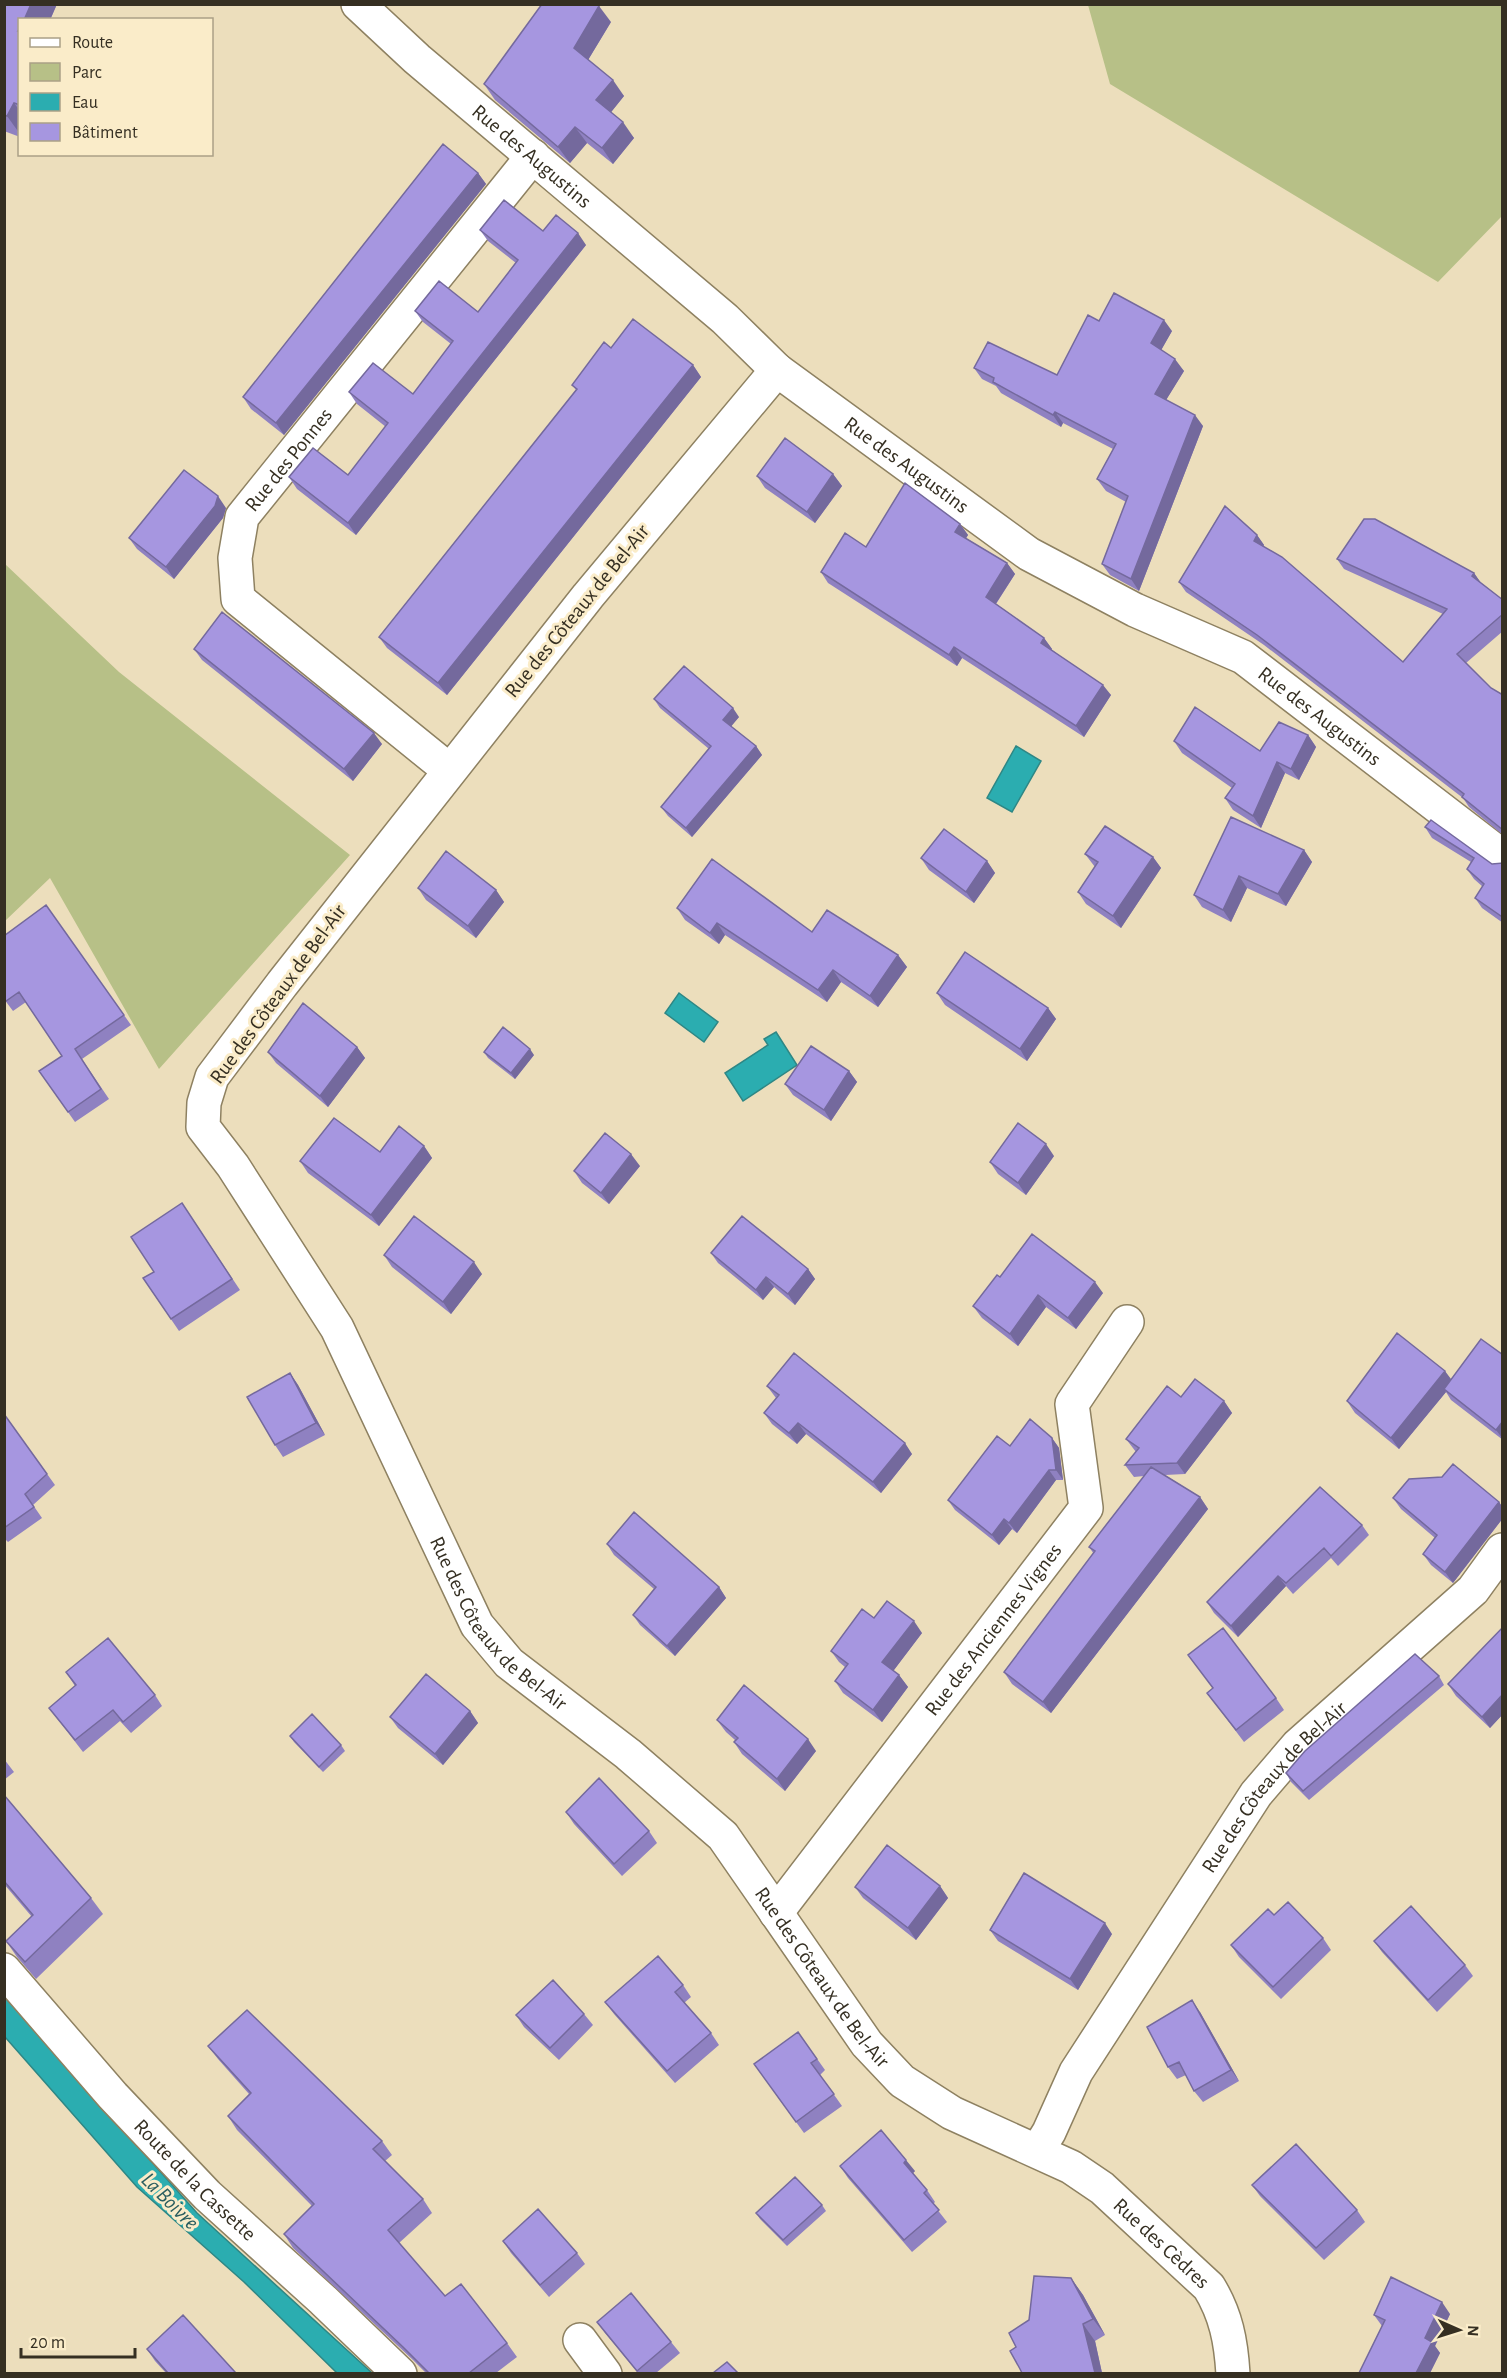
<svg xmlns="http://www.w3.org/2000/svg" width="1507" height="2378" viewBox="0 0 1507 2378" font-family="'Alegreya Sans',sans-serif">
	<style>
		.green { fill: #b7c087 }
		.water { fill: #2badb0; stroke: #2e8785; stroke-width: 1.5 }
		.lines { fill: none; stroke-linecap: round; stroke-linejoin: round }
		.minor-casing { stroke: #8e8161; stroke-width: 36 }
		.tertiary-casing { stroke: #8e8161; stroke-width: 36 }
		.minor { stroke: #fff; stroke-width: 33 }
		.tertiary { stroke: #fff; stroke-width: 33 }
		.wall { fill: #8f81c1 }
		.shaded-wall { fill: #74699d }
		.building { fill: #a696e0; stroke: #74699d; stroke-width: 1.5 }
		.labels { text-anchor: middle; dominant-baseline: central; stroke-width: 6; stroke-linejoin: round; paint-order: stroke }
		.street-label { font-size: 21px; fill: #352f22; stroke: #faecc9 }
		.water-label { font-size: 22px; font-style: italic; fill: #2c5f60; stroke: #faecc9 }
	</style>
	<rect width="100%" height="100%" fill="#ecdebc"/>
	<path class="green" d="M1088 5H1502V216L1438 282 1110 84Z
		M5 564 119 672 350 855 159 1069 50 878 5 921Z"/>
	<path class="water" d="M1016 746 1041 761 1012 812 987 798Z
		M679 993 718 1022 704 1042 665 1013Z
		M776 1032 797 1065 743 1101 725 1073 768 1045 764 1039Z
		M5 1997 197 2213 372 2373H337L244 2282 137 2187 5 2037Z"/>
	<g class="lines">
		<defs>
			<g id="minor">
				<path id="s1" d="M358 4 417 59 725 319 777 370 1029 554 1135 610 1243 657 1502 856"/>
				<path id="s2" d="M777 370 588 596 282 984 212 1077 204 1103 203 1127 233 1166 337 1328 477 1625 509 1663 628 1754 723 1836 867 2044 902 2081 952 2113 1071 2167 1102 2188 1209 2287C1226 2315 1231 2341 1233 2374"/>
				<path id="s3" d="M449 770 238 599 235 558 242 517 533 156"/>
				<path id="s4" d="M776 1913 1086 1508 1072 1404 1127 1322"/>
				<path id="s5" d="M1038 2150 1049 2132 1076 2072 1256 1794 1298 1745 1473 1590 1502 1550"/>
				<path d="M580 2340 605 2374"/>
			</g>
			<g id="tertiary">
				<path id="s6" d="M4 1970 113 2096 207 2195 323 2300 400 2374"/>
			</g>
		</defs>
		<use href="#minor" class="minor-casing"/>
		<use href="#tertiary" class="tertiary-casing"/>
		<use href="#minor" class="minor"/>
		<use href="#tertiary" class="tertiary"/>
	</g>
	<path class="wall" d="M4 4H57L50 20H20V137L4 131Z
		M611 22 588 60 624 96 611 112 634 138 613 164 587 143 570 163 495 100 484 84Z
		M478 173 486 184 284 435 251 409 243 397Z
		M480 230 543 231 586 245 356 535 297 489 289 477 348 475 386 427 357 404 349 392 413 394 451 344 423 322 415 311 478 312 516 263 488 241Z
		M1099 321 1172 331 1161 350 1184 371 1166 400 1203 426 1139 591 1110 575 1102 564 1126 502 1106 491 1097 479 1113 449 1063 423 1061 427 1001 393 996 386 982 379 974 368 1057 375Z
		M693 365 701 377 447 695 387 648 379 637 576 390 572 385Z
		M833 474 842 486 815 523 765 488 757 476Z
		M226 508 223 518 174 579 137 549 129 538Z
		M960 524 968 535 966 538 1007 563 1015 574 996 604 1044 638 1052 649H1051L1111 695 1084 737 962 658 957 666 828 583 821 572 866 547Z
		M1257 535 1264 545 1263 546 1403 662 1443 614 1344 569 1337 559 1474 573 1481 583 1503 600V631L1466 663 1491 688 1503 695V835L1469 807 1463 798 1264 645 1186 592 1179 582Z
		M194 649 382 744 353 781 202 660Z
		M654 699 739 717 731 726 756 746 762 755 692 837 668 816 661 807 709 749 660 708Z
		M1308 735 1316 747 1299 780 1285 773 1261 828 1233 810 1225 798 1232 788 1182 753 1174 741 1260 751Z
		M1425 827 1492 864 1503 863V923L1482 908 1475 898 1483 887 1474 879 1467 869 1471 862 1432 838Z
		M1304 850 1312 862 1286 906 1247 888 1231 922 1202 907 1194 895Z
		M1085 854 1153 857 1161 868 1121 928 1086 904 1078 892 1095 867Z
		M921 858 987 861 995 873 974 903 929 870Z
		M418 888 496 890 504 902 476 938 426 900Z
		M46 905 131 1025 82 1059 109 1099 75 1122 39 1071 62 1056 26 1002 13 1011 4 999Z
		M677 908 812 932 898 955 907 967 878 1007 841 982 827 1002 725 935 719 944 685 920Z
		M937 993 1048 1008 1056 1019 1027 1061 945 1005Z
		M357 1047 365 1058 328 1107 276 1063 268 1052Z
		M484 1052 534 1055 515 1079 488 1058Z
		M849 1071 857 1082 831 1121 793 1095 785 1084Z
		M424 1146 432 1158 379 1226 308 1173 300 1161Z
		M1054 1156 1026 1195 998 1174 990 1162Z
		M640 1166 609 1204 582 1183 574 1171Z
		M182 1203 240 1290 179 1331 143 1278 154 1272Z
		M711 1253 808 1269 815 1279 795 1305 774 1287 763 1300 718 1263Z
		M384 1255 482 1274 451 1314 392 1267Z
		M1000 1277 1103 1293 1076 1329 1046 1307 1018 1346 982 1318 973 1306Z
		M1503 1355V1440L1451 1400 1446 1392 1399 1449 1355 1413 1347 1401 1451 1380Z
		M290 1373 298 1385 325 1435 283 1457 275 1445Z
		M767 1386 912 1454 881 1493 806 1434 797 1444 772 1424 764 1413 776 1398Z
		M1181 1397 1224 1401 1232 1413 1185 1474 1165 1475 1200 1497 1208 1509 1051 1713 1012 1684 1004 1672 1094 1554 1089 1547 1144 1476 1134 1477 1125 1465 1136 1452 1126 1439Z
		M4 1414 55 1485 33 1505 42 1518 8 1542 4 1538Z
		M1052 1438 1059 1448 1063 1480H1056L1017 1533 1012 1529 999 1545 955 1510 948 1500 1010 1446Z
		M1393 1498 1499 1502 1503 1508V1518L1453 1583 1431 1565 1423 1554 1435 1538 1401 1509Z
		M1362 1525 1369 1535 1338 1566 1331 1558 1293 1594 1286 1586 1238 1637 1214 1613 1207 1602Z
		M607 1544 719 1587 726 1598 675 1656 640 1625 633 1615 654 1589 614 1555Z
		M874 1618 922 1633 893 1671 899 1675 908 1687 882 1722 843 1693 835 1681 845 1667 839 1662 831 1651Z
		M1503 1627V1714L1490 1728 1456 1696 1448 1684Z
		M66 1672 155 1695 162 1706 131 1733 120 1721 83 1752 49 1708 75 1686Z
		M1439 1676 1444 1685 1309 1800 1291 1782 1286 1773Z
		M1213 1689 1276 1698 1284 1710 1244 1742 1207 1693Z
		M470 1711 478 1723 443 1765 398 1728 390 1717Z
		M717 1720 816 1751 785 1791 742 1754 734 1742 735 1740 726 1732Z
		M290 1736 341 1745 345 1751 323 1772 294 1742Z
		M4 1759 14 1772 4 1780Z
		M4 1795 91 1898 103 1914 36 1979 17 1957 6 1941 32 1917 4 1884Z
		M566 1812 649 1831 657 1843 622 1876 574 1824Z
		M940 1886 948 1898 916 1940 863 1898 855 1887Z
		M1274 1915 1323 1938 1331 1950 1281 1999 1239 1957 1231 1945Z
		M990 1930 1112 1934 1078 1990 998 1941Z
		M1374 1941 1465 1965 1473 1976 1437 2012 1382 1952Z
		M683 1985 691 1997 684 2003 711 2033 719 2045 675 2083 614 2014 605 2002Z
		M1200 2012 1239 2081 1203 2102 1194 2091 1186 2075 1177 2079 1168 2067Z
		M584 2014 593 2025 559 2060 524 2027 516 2015Z
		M798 2032 825 2070 820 2075 842 2106 804 2133 754 2064Z
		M208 2046 382 2141 392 2155 385 2161 423 2199 432 2213 399 2243 445 2296 507 2343 517 2357 496 2373H426L413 2360 293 2248 284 2234 312 2206 237 2130 228 2116 249 2094 218 2059Z
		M840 2166 915 2171 913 2173 927 2190 935 2202 933 2204 947 2222 912 2252 848 2178Z
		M1252 2185 1357 2210 1365 2222 1324 2260 1260 2196Z
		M822 2205 826 2211 787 2246 760 2219 756 2213Z
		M503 2241 577 2253 585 2264 549 2297 511 2253Z
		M1071 2278 1083 2295 1105 2335 1095 2341 1102 2373H1022L1029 2320Z
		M1450 2314 1435 2346 1440 2353 1430 2373H1359L1382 2326 1374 2315Z
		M183 2315 236 2373H166L155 2361 147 2349Z
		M597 2322 671 2342 680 2353 656 2373H638L605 2333Z"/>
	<path class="shaded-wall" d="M31 4H57L50 20H24Z
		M599 6 611 22 585 65 574 48Z
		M613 80 624 96 608 116 596 100Z
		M14 103 20 111V134L7 116Z
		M623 122 634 138 613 164 602 148Z
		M575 127 587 143 570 163 558 147Z
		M478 173 486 184 284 435 276 423Z
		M578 233 586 245 356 535 348 523Z
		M1164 320 1172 331 1159 354 1151 343Z
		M1175 359 1184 371 1163 405 1155 394Z
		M693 365 701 377 447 695 438 683Z
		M1055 412 1063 423 1061 427 1053 415Z
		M1195 415 1203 426 1139 591 1131 579Z
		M833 474 842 486 815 523 807 512Z
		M218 496 226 508 223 518 174 579 166 567Z
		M960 524 968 535 963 543 955 532Z
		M1257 535 1264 545 1261 551 1254 541Z
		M1007 563 1015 574 993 608 986 597Z
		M1474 573 1481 583 1479 586 1472 576Z
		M1044 638 1052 649 1049 654 1041 643Z
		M954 647 962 658 957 666 949 655Z
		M1103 685 1111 695 1084 737 1076 726Z
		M733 708 739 717 729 729 723 720Z
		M374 733 382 744 353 781 344 769Z
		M1308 735 1316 747 1299 780 1291 769Z
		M756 746 762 755 692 837 686 828Z
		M1277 762 1285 773 1261 828 1253 816Z
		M1304 850 1312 862 1286 906 1278 894Z
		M1153 857 1161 868 1121 928 1113 916Z
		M987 861 995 873 974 903 966 892Z
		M1239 876 1247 888 1231 922 1223 910Z
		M496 890 504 902 476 938 468 926Z
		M717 923 725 935 719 944 710 933Z
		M898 955 907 967 878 1007 870 996Z
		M833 970 841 982 827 1002 818 990Z
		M1048 1008 1056 1019 1027 1061 1020 1049Z
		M357 1047 365 1058 328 1107 320 1096Z
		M530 1049 534 1055 515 1079 511 1073Z
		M849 1071 857 1082 831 1121 824 1110Z
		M1046 1144 1054 1156 1026 1195 1018 1183Z
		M424 1146 432 1158 379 1226 371 1215Z
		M631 1154 640 1166 609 1204 601 1193Z
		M474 1262 482 1274 451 1314 443 1302Z
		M808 1269 815 1279 795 1305 788 1294Z
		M766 1277 774 1287 763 1300 756 1290Z
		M1095 1282 1103 1293 1076 1329 1068 1318Z
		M1038 1295 1046 1307 1018 1346 1010 1334Z
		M1445 1371 1454 1383 1444 1389 1446 1392 1399 1449 1391 1438Z
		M290 1373 298 1385 325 1435 316 1423Z
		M1224 1401 1232 1413 1185 1474 1177 1463Z
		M1503 1421V1439L1496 1430Z
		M798 1423 806 1434 797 1444 789 1433Z
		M1052 1438 1059 1448 1063 1480 1056 1470Z
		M905 1443 912 1454 881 1493 873 1482Z
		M1049 1470 1056 1480 1017 1533 1009 1523Z
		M1200 1497 1208 1509 1051 1713 1043 1702Z
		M1499 1502 1503 1508V1518L1453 1583 1445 1572Z
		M1004 1519 1012 1529 999 1545 992 1535Z
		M1278 1576 1286 1586 1238 1637 1231 1626Z
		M719 1587 726 1598 675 1656 667 1646Z
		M914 1621 922 1633 891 1674 882 1662Z
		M899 1675 908 1687 882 1722 873 1710Z
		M1503 1694V1714L1490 1728 1482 1717Z
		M470 1711 478 1723 443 1765 435 1754Z
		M808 1739 816 1751 785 1791 777 1779Z
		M940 1886 948 1898 916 1940 908 1928Z
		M1105 1923 1112 1934 1078 1990 1070 1979Z
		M1192 2000 1200 2012 1239 2081 1231 2070Z
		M906 2160 915 2171 912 2174 904 2163Z
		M1071 2278 1083 2295 1105 2335 1093 2319Z
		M1442 2302 1450 2314 1435 2346 1440 2353 1430 2373H1416L1425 2338Z
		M1083 2324 1095 2341 1102 2373H1095Z"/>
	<path class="building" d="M4 4H31L24 20H20V28L18 31H20V105L14 103 7 116 4 115Z
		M542 4H597L599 6 574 48 613 80 596 100 623 122 602 148 575 127 558 147 484 84Z
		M443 144 478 173 276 423 243 397Z
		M504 200 543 231 556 215 578 233 348 523 289 477 313 448 348 475 388 423 349 392 373 363 413 394 453 341 415 311 439 281 478 312 518 260 480 230Z
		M1114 293 1164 320 1151 343 1175 359 1155 394 1195 415 1131 579 1102 564 1128 496 1097 479 1116 444 1055 412 1053 415 993 382 994 378 974 368 988 342 1057 375 1088 315 1099 321Z
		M633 319 693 365 438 683 379 637 577 389 572 385 604 342 611 348Z
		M785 438 833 474 807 512 757 476Z
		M184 470 218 496 215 506 166 567 129 538Z
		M905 483 960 524 955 532 1007 563 986 597 1044 638 1041 643 1103 685 1076 726 954 647 949 655 821 572 845 533 866 547Z
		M1225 506 1257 535 1254 541 1282 557 1403 662 1447 609 1337 559 1364 519H1375L1474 573 1472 576 1503 600V614L1457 654 1491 688 1503 695V830L1462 797 1464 794 1257 635 1179 582Z
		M222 612 374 733 344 769 194 649Z
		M684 666 733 708 723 720 756 746 686 828 661 807 711 746 654 699Z
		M1195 707 1260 751 1279 722 1308 735 1291 769 1277 762 1253 816 1225 798 1235 784 1174 741Z
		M1231 817 1304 850 1278 894 1239 876 1223 910 1194 895Z
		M1431 820 1492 864 1503 863V914L1501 916 1475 898 1484 884 1467 869 1474 858 1425 827Z
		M1105 826 1153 857 1113 916 1078 892 1098 862 1085 854Z
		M944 829 987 861 966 892 921 858Z
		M446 851 496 890 468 926 418 888Z
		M712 859 812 932 827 910 898 955 870 996 833 970 818 990 717 923 710 933 677 908Z
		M46 905 124 1015 75 1049 101 1089 68 1112 39 1071 62 1056 19 992 6 1001 4 999V936Z
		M965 952 1048 1008 1020 1049 937 993Z
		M303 1003 357 1047 320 1096 268 1052Z
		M503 1027 530 1049 511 1073 484 1052Z
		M811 1046 849 1071 824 1110 785 1084Z
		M334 1118 380 1152 399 1126 424 1146 371 1215 300 1161Z
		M1018 1123 1046 1144 1018 1183 990 1162Z
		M605 1133 631 1154 601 1193 574 1171Z
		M182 1203 232 1279 171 1319 143 1278 154 1272 131 1237Z
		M414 1216 474 1262 443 1302 384 1255Z
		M742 1216 808 1269 788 1294 766 1277 756 1290 711 1253Z
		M1032 1234 1095 1282 1068 1318 1038 1295 1010 1334 973 1306 997 1275 1000 1277Z
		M1397 1333 1445 1371 1391 1438 1347 1401Z
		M1481 1339 1503 1355V1421L1496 1430 1444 1389Z
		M794 1353 905 1443 873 1482 798 1423 789 1433 764 1413 779 1395 767 1386Z
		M290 1373 316 1423 275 1445 247 1397Z
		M1195 1379 1224 1401 1177 1463 1125 1465 1139 1448 1126 1439 1167 1386 1181 1397Z
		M4 1414 47 1474 25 1494 34 1507 4 1528Z
		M1030 1419 1052 1438 1056 1470H1049L1009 1523 1004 1519 992 1535 948 1500 997 1436 1010 1446Z
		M1453 1464 1499 1502 1445 1572 1423 1554 1437 1535 1393 1498 1409 1479 1442 1477Z
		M1151 1467 1200 1497 1043 1702 1004 1672 1095 1551 1089 1547Z
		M1320 1487 1362 1525 1331 1556 1324 1548 1286 1583 1278 1576 1231 1626 1207 1602Z
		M634 1512 719 1587 667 1646 633 1615 656 1587 607 1544Z
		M887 1601 914 1621 882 1662 899 1675 873 1710 835 1681 848 1664 831 1651 862 1609 874 1618Z
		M1503 1627V1694L1482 1717 1448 1684Z
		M1223 1628 1276 1698 1236 1730 1207 1693 1213 1688 1188 1655Z
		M108 1638 155 1695 123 1722 113 1710 75 1740 49 1708 76 1685 66 1672Z
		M1415 1654 1439 1676 1303 1791 1286 1773 1305 1751Z
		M426 1674 470 1711 435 1754 390 1717Z
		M744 1685 808 1739 777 1779 734 1742 738 1738 717 1720Z
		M312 1714 341 1745 319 1767 290 1736Z
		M599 1778 649 1831 614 1864 566 1812Z
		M4 1795 91 1898 25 1962 6 1941 33 1915 4 1881Z
		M887 1845 940 1886 908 1928 855 1887Z
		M1024 1873 1105 1923 1070 1979 990 1930Z
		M1288 1902 1323 1938 1273 1987 1231 1945 1268 1909 1274 1915Z
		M1411 1906 1465 1965 1428 2000 1374 1941Z
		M658 1956 683 1985 675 1992 711 2033 667 2071 605 2002Z
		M553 1980 584 2014 550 2048 516 2015Z
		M1192 2000 1231 2070 1194 2091 1179 2062 1168 2067 1147 2027Z
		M247 2010 382 2141 373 2149 423 2199 388 2230 445 2296 461 2284 507 2343 469 2373H429L403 2347 284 2234 314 2204 228 2116 251 2093 208 2046Z
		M798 2032 817 2059 811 2063 834 2094 796 2122 754 2064Z
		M881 2130 906 2160 904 2163 927 2190 924 2193 939 2210 904 2240 840 2166Z
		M1296 2144 1357 2210 1316 2248 1252 2185Z
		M795 2177 822 2205 783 2240 756 2213Z
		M538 2209 577 2253 540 2285 503 2241Z
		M1034 2276 1071 2278 1093 2319 1083 2324 1095 2373H1022L1020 2369 1010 2351 1016 2347 1009 2333 1029 2320Z
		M1391 2277 1442 2302 1425 2338 1432 2342 1416 2373H1359L1385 2320 1374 2315Z
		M631 2293 671 2342 637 2371 597 2322Z
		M183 2315 235 2372 234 2373H168L147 2349Z
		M727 2362 738 2373H713Z"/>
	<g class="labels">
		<g class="street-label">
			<text stroke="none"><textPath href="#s1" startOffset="231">Rue des Augustins</textPath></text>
			<text stroke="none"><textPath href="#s3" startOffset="428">Rue des Ponnes</textPath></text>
			<text stroke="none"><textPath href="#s1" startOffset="717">Rue des Augustins</textPath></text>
			<text transform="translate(577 611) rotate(-51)">Rue des Côteaux de Bel-Air</text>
			<text stroke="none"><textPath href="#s1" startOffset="1203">Rue des Augustins</textPath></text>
			<text transform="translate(278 994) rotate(-54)">Rue des Côteaux de Bel-Air</text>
			<text stroke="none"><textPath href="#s2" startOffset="1538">Rue des Côteaux de Bel-Air</textPath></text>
			<text stroke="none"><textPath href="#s4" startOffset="357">Rue des Anciennes Vignes</textPath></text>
			<text stroke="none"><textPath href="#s5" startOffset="435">Rue des Côteaux de Bel-Air</textPath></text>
			<text stroke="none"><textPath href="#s2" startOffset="2024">Rue des Côteaux de Bel-Air</textPath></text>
			<text stroke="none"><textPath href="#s6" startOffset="284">Route de la Cassette</textPath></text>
			<text stroke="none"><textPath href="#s2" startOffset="2464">Rue des Cèdres</textPath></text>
		</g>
		<g class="water-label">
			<text transform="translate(170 2201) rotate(45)">La Boivre</text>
		</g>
	</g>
	<rect width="1507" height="2378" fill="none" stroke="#352f22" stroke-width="12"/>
	<rect x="18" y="18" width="195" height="138" fill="#faecc9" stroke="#aba086" stroke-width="1.5"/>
	<rect x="30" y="38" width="30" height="9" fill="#ffffff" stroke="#aba086" stroke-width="1.5"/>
	<text x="72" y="48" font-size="18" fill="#352f22">Route</text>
	<rect x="30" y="63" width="30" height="18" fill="#b7c087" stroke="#aba086" stroke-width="1.5"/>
	<text x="72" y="78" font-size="18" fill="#352f22">Parc</text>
	<rect x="30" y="93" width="30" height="18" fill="#2badb0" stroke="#aba086" stroke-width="1.5"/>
	<text x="72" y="108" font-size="18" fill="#352f22">Eau</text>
	<rect x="30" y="123" width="30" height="18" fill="#a696e0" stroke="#aba086" stroke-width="1.5"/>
	<text x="72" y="138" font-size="18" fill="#352f22">Bâtiment</text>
	<g transform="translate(1459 2330) rotate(93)" stroke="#faecc9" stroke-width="4.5" paint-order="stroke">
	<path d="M0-4.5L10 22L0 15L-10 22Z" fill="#352f22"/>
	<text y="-9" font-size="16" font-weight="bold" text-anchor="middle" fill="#352f22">N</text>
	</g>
	<path d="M21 2348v9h114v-9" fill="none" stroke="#352f22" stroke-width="3"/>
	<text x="30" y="2348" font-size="18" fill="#352f22" stroke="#faecc9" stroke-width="4.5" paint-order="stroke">20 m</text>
</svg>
